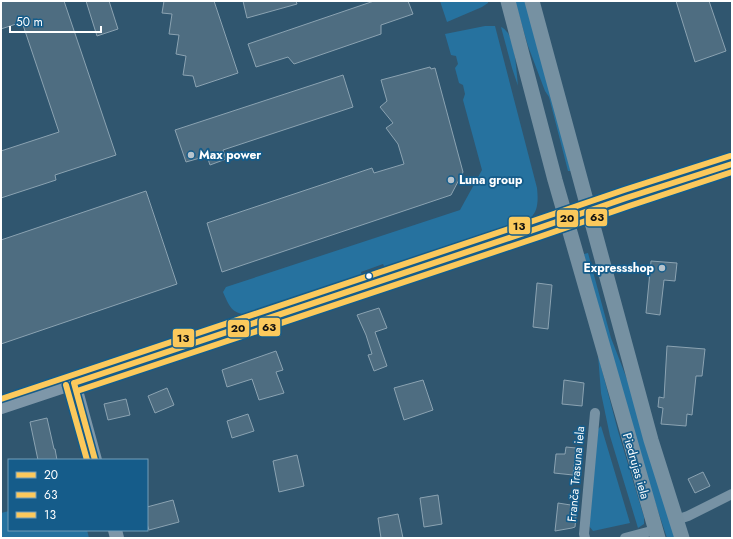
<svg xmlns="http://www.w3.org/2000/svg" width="733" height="539" viewBox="0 0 733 539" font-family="Jost,sans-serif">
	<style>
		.green { fill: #26729f }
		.building { fill: #4e6d81; stroke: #8ba3b2 }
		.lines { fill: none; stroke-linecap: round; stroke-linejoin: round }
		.street { stroke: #7792a4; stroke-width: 10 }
		.secondary { stroke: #7e97a9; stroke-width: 14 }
		.primary { stroke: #7691a2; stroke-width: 15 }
		.bus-1-casing { stroke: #155c8a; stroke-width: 9 }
		.bus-2-casing { stroke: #155c8a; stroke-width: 9 }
		.bus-3-casing { stroke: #155c8a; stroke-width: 9 }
		.bus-1 { stroke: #fbc95c; stroke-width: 6 }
		.bus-2 { stroke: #fbc95c; stroke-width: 6 }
		.bus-3 { stroke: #fbc95c; stroke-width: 6 }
		.poi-dot { fill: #b7c4cd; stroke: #155c8a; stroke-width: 1.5 }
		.bus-dot { fill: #fff; stroke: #155c8a; stroke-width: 1.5 }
		.labels { text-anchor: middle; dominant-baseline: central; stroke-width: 3.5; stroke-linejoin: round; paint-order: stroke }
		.poi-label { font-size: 12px; font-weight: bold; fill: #fff; stroke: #155c8a; text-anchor: start }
		.street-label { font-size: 12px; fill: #fff; stroke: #155c8a }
		.line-badge { stroke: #155c8a; stroke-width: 1.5 }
		.pale-badge-label { font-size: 11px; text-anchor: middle; font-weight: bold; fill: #111 }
	</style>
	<rect width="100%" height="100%" fill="#30566f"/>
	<path class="green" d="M440 1H488V3L482 7 447 22Z
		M515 1H525L572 171H568L549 97 545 91 528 46Z
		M485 26H495L537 188C538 197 539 212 530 218 527 219 523 220 520 221L521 226 400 262 399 265 385 268 383 264 361 272 362 277 355 281 251 315C232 314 230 308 223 292L226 287 460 210 482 170 463 100 465 94 463 85 459 83 455 68 458 64 456 56 451 55 445 34Z
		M501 27C503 28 505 29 506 31 515 38 517 75 518 86L512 68Z
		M588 253 611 338 632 392 676 538H667L636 445 584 254Z
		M598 355 618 431 644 517V524L638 528 610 436 601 393Z
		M601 426 630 523 593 531 589 526 598 429Z
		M9 511V530H87L89 538H1V513Z"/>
	<path class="building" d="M1 1H64L116 155 55 175 56 180 1 198V151L59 132 22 22 1 29Z
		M86 1H109L118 29 97 36Z
		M164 1H214L238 73 196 87 193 76 183 75 186 56 176 54 179 35 169 34 172 14 162 13Z
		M243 1H296L297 4 247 18Z
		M374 1H408L413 14 381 25V34L294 64 288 57 256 67 248 44Z
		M676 1H709L726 51 695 62Z
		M430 67 431 69 435 68 463 172 451 195 222 272 207 223 372 168 374 173 404 164 398 144 386 128 393 123 380 107 387 101 381 80Z
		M343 75 353 107 223 150 226 159 210 165 207 156 186 162 175 130Z
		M146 191 177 284 1 344V240Z
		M651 261 677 263 675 281 664 280 660 315 646 313Z
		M537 283 552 285 548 329 533 327Z
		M379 308 387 328 375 332 387 366 374 371 368 355 372 354 366 335 357 315Z
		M667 346 705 349 702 376H696L692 415 687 414 686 426 661 424 663 408 658 407 659 397 664 398Z
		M276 351 283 370 276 372 284 393 259 400 252 379 227 387 222 370Z
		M423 380 433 410 404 420 394 388Z
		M564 380 584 383 582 406 562 404Z
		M167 388 174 405 155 413 148 396Z
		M126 399 130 415 108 420 104 404Z
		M248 414 254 431 232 438 227 421Z
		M47 418 54 449H55L57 460H38L30 422Z
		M566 447 576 448 573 475 554 473 556 454H565Z
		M297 455 304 486 279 492 273 461Z
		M703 472 710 486 695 493 688 479Z
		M438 495 442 524 424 527 420 498Z
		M173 500 179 522 149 530 147 524V507Z
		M558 503 577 506 575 527 572 528 555 531Z
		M398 514 403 538H381L378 518Z"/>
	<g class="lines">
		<path class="street" d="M589 211 626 198 732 164
			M676 520 688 516 732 494
			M585 538 584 534 595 413
			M625 538 655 530"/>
		<path class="secondary" d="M74 383 95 460
			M1 407 589 211
			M115 530 117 538"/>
		<path class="primary" d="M508 1 555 180 658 538
			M532 1 651 440 682 538"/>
		<defs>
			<path id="bus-1" d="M74 383 536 229 626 198 732 164
				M74 383 95 460"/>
			<path id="bus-2" d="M66 385 87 460
				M77 391 539 237 629 206 732 172"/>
			<path id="bus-3" d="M1 399 533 221 624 190 730 156"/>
		</defs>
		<use href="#bus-1" class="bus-1-casing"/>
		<use href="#bus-2" class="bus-2-casing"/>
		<use href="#bus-3" class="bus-3-casing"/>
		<use href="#bus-1" class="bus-1"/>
		<use href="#bus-2" class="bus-2"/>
		<use href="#bus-3" class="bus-3"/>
	</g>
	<g class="poi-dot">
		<circle cx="191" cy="155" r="4"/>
		<circle cx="451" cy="180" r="4"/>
		<circle cx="662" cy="268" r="4"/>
	</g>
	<circle class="bus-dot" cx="369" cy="276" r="3.5"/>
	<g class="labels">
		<g class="poi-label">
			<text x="199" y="155">Max power</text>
			<text x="459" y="180">Luna group</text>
			<text x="654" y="268" text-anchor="end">Expressshop</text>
		</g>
		<g class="street-label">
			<text transform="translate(636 466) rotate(74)">Piedrujas iela</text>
			<text transform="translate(576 474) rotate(-85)">Franča Trasuna iela</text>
		</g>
	</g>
	<g class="line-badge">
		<rect x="585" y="208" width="23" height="19" rx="4" fill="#fbc95c"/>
		<rect x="556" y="209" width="23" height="19" rx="4" fill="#fbc95c"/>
		<rect x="508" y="216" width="23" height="19" rx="4" fill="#fbc95c"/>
		<rect x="258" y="317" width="23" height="20" rx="4" fill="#fbc95c"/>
		<rect x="227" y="319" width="23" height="19" rx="4" fill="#fbc95c"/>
		<rect x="172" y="328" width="23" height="20" rx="4" fill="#fbc95c"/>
	</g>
	<g class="pale-badge-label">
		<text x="597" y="221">63</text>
		<text x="567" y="222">20</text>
		<text x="519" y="230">13</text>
		<text x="269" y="331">63</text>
		<text x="238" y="332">20</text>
		<text x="183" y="342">13</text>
	</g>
	<rect width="733" height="539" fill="none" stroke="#ffffff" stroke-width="4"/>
	<rect x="8" y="459" width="140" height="72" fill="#155c8a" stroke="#739db9"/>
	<rect x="16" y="472" width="20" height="6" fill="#fbc95c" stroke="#739db9"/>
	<text x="44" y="479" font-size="12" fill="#ffffff">20</text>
	<rect x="16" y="492" width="20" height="6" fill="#fbc95c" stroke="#739db9"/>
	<text x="44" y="499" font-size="12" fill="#ffffff">63</text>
	<rect x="16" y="512" width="20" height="6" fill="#fbc95c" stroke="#739db9"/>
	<text x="44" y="519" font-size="12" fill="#ffffff">13</text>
	<path d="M10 26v6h91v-6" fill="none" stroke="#ffffff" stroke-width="2"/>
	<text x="16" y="26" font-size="12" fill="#ffffff" stroke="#155c8a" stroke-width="3" paint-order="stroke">50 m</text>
</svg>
